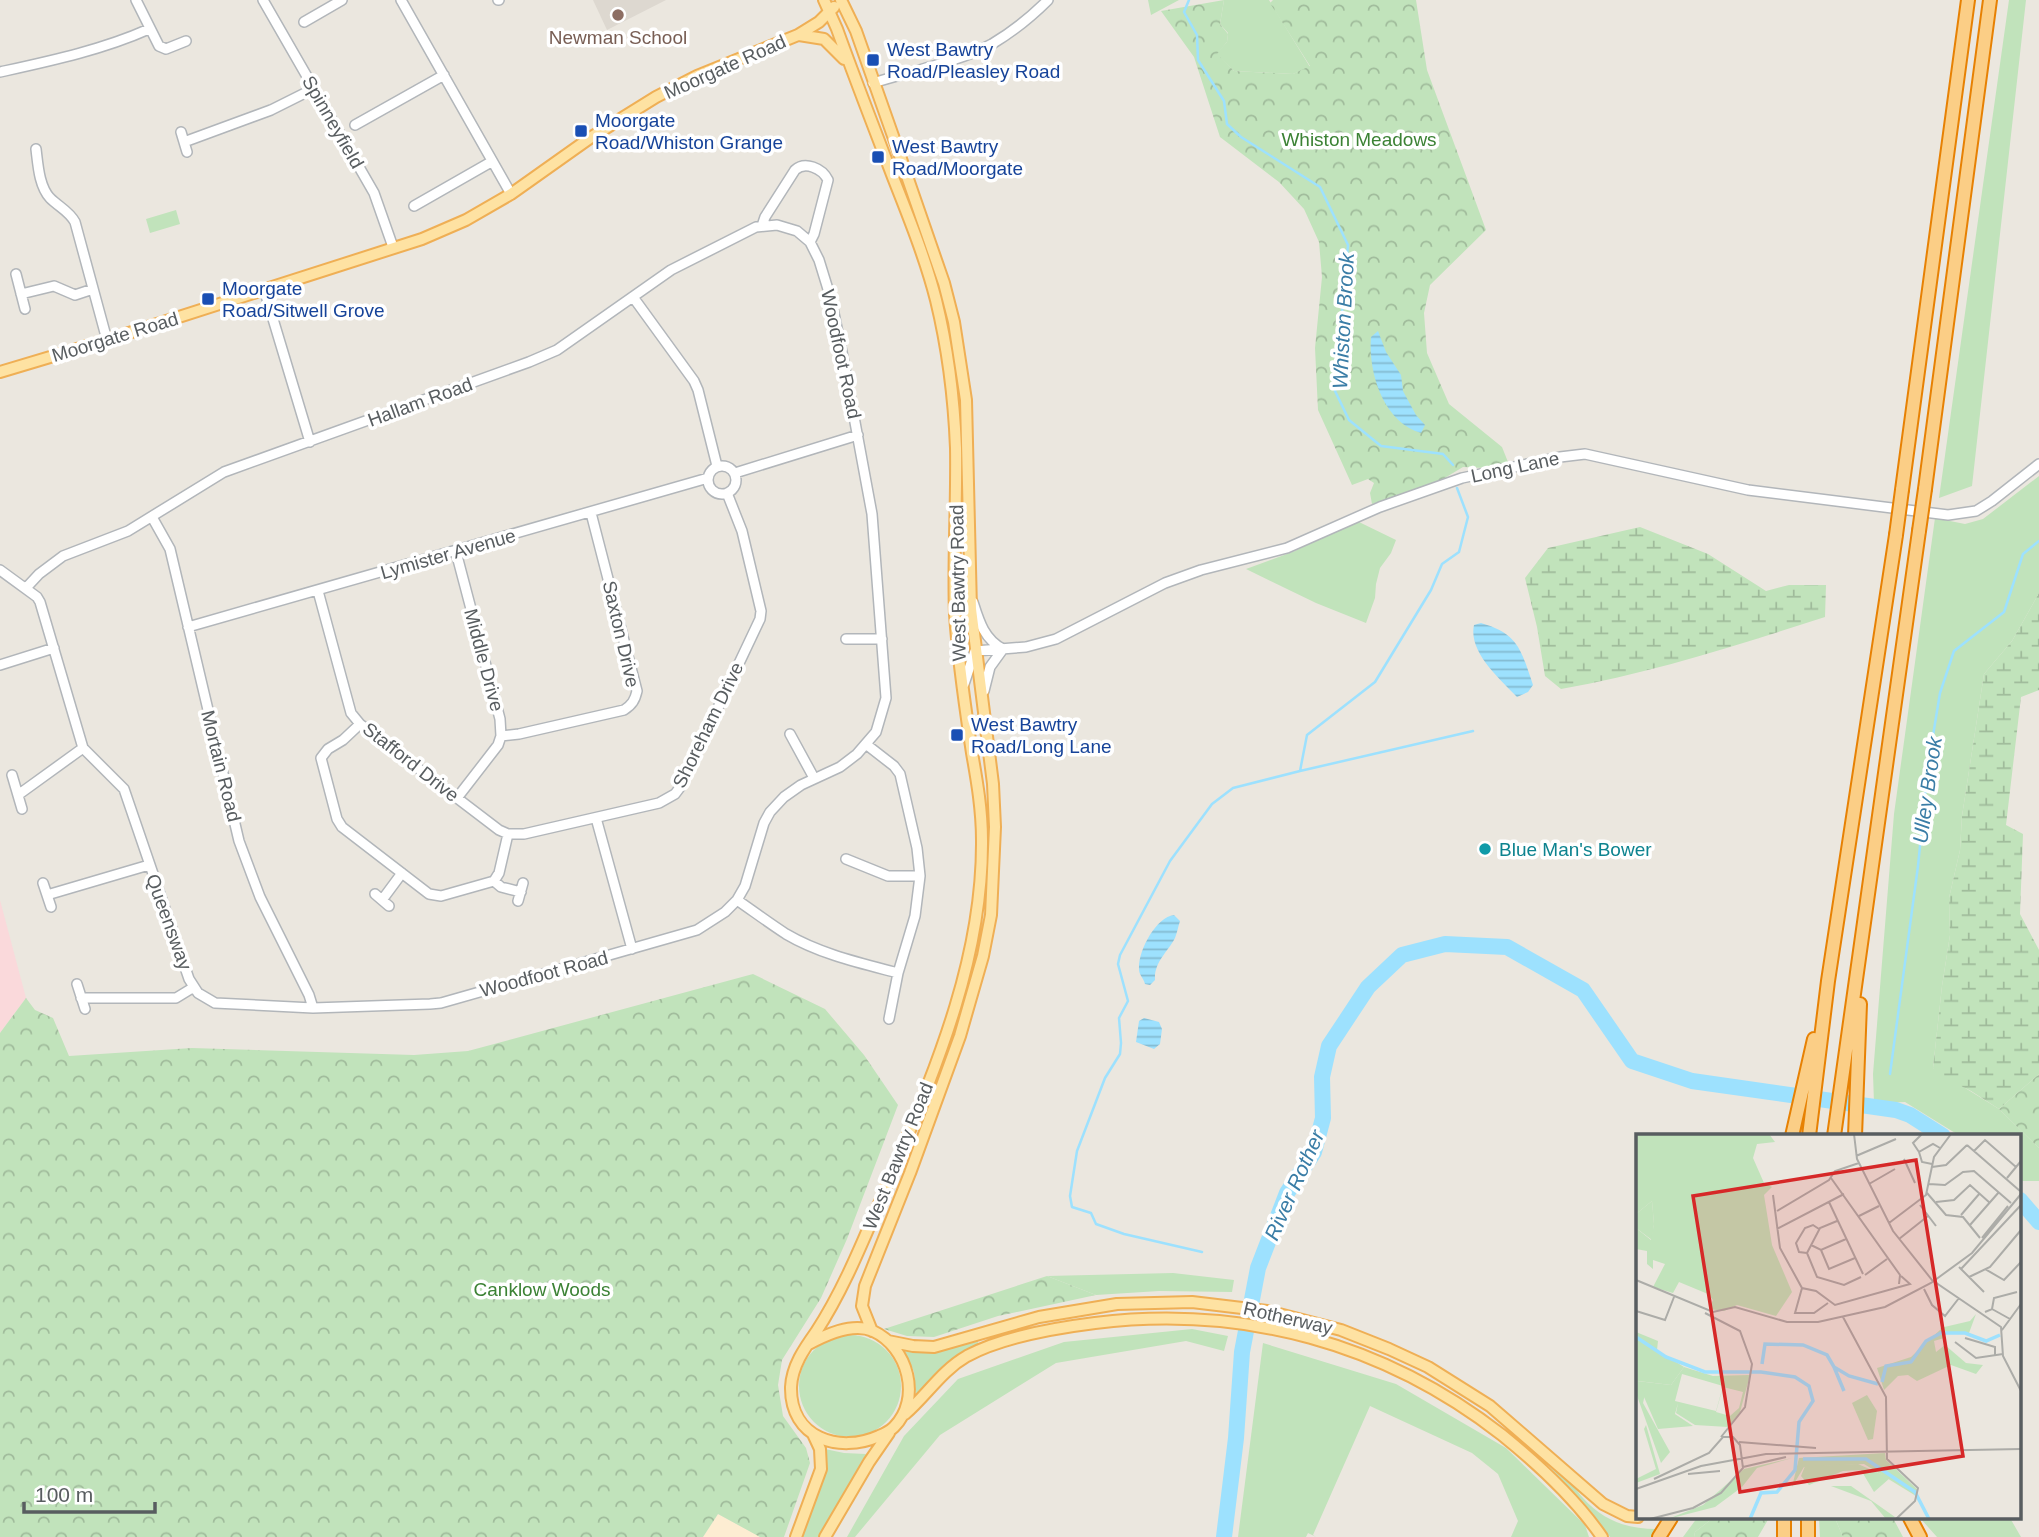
<svg xmlns="http://www.w3.org/2000/svg" width="2039" height="1537" viewBox="0 0 2039 1537" font-family="Arial,sans-serif">
	<style>
		.commercial { fill: #fdedd2 }
		.education { fill: #ddd8d0 }
		.medical { fill: #fad9db }
		.green { fill: #c1e3bb }
		.forest { fill: url(#forest-crowns) }
		.wetland { fill: url(#wetland-marsh) }
		.water { fill: url(#water-rules) }
		.lines { fill: none; stroke-linecap: round; stroke-linejoin: round }
		.stream { stroke: #9de1fe; stroke-width: 2.5 }
		.river { stroke: #9de1fe; stroke-width: 16 }
		.minor-casing { stroke: #b2b6ba; stroke-width: 12 }
		.major-casing { stroke: #efaf55; stroke-width: 14 }
		.highway-casing { stroke: #e78103; stroke-width: 16 }
		.minor { stroke: #fff; stroke-width: 9 }
		.major { stroke: #fee2a2; stroke-width: 10 }
		.highway { stroke: #fbce86; stroke-width: 12 }
		.highway-bridge-casing { stroke: #e78103; stroke-width: 16; stroke-linecap: butt }
		.highway-bridge { stroke: #fbce86; stroke-width: 12 }
		.education-dot { fill: #8d6e63; stroke: #fff; stroke-width: 2.5 }
		.transit-dot { fill: #1a4fb4; stroke: #fff; stroke-width: 2.5 }
		.culture-dot { fill: #0f9aa8; stroke: #fff; stroke-width: 2.5 }
		.labels { text-anchor: middle; dominant-baseline: central; stroke-width: 7; stroke-linejoin: round; paint-order: stroke }
		.education-label { font-size: 19px; fill: #785e54; stroke: #fff }
		.transit-label { font-size: 19px; fill: #164399; stroke: #fff; text-anchor: start }
		.street-label { font-size: 19px; fill: #585d60; stroke: #fff }
		.park-label { font-size: 19px; fill: #3c8235; stroke: #fff }
		.culture-label { font-size: 19px; fill: #0d838f; stroke: #fff; text-anchor: start }
		.water-label { font-size: 21px; font-style: italic; fill: #3a7da6; stroke: #fff }
		.inset-river { fill: none; stroke: #9de1fe; stroke-width: 3.5 }
		.inset-road { fill: none; stroke: #acaca8; stroke-width: 2 }
		.view { fill: #d62828; fill-opacity: 0.15; stroke: #d62828; stroke-width: 3.5 }
		.inset-edge { fill: none; stroke: #585d60; stroke-width: 3.5 }
	</style>
	<defs>
		<pattern id="forest-crowns" width="20" height="18" patternUnits="userSpaceOnUse" patternTransform="scale(1.75)"><rect width="20" height="18" fill="#c1e3bb"/><path d="M2 6a3 3 0 1 1 6 0M12 15a3 3 0 1 1 6 0" fill="none" stroke="#a0bb9b"/></pattern>
		<pattern id="wetland-marsh" width="20" height="14" patternUnits="userSpaceOnUse" patternTransform="scale(1.75)"><rect width="20" height="14" fill="#c1e3bb"/><path d="M1 5h8M5 5V1M11 12h8M15 12V8" fill="none" stroke="#a0bb9b"/></pattern>
		<pattern id="water-rules" width="6" height="5" patternUnits="userSpaceOnUse" patternTransform="scale(1.75)"><rect width="6" height="5" fill="#9de1fe"/><path d="M0 2.5h6" fill="none" stroke="#83bad1"/></pattern>
	</defs>
	<rect width="100%" height="100%" fill="#ebe7df"/>
	<path class="commercial" d="M718 1514 757 1535 760 1537H703Z"/>
	<path class="education" d="M593 0H666L607 30Z"/>
	<path class="medical" d="M0 900 26 998 0 1033Z"/>
	<path class="green" d="M1148 0H1179L1151 15Z
		M1224 0H1269L1310 67 1293 74 1234 71 1216 54 1227 42 1228 33 1220 24Z
		M2009 0H2026L1972 486 1939 498Z
		M176 210 180 224 150 233 146 219Z
		M2039 476V593L2012 641 1984 674 1962 816 1960 850 1949 898 1950 935 1942 986 1933 1068 1999 1109 2039 1148V1181H2020V1136H1960L1905 1102 1874 1103 1873 1074 1894 814 1935 518 1965 524 1983 519Z
		M1359 522 1396 540 1391 553 1380 568 1376 584 1375 598 1366 623 1316 603 1246 569 1295 551 1348 524Z
		M1173 1273 1234 1280 1232 1292 1159 1291 1096 1295 1047 1276Z
		M1192 1329 1228 1336 1224 1351 1186 1341 1056 1363 940 1435 855 1537H847L904 1436 958 1379 1064 1342Z
		M799 1386a51 51 0 1 1 102 0a51 51 0 1 1-102 0Z
		M978 1340V1344C953 1359 935 1374 916 1396L914 1372 905 1351 928 1352Z
		M1263 1343 1396 1384 1506 1448 1585 1525 1589 1537H1511L1518 1521 1498 1474 1472 1453 1370 1406 1313 1535 1316 1537 1308 1533 1306 1537H1238Z
		M825 1449 844 1453 866 1454 819 1537H802L826 1469Z
		M1536 1452C1546 1460 1558 1468 1567 1476 1573 1483 1577 1492 1583 1498 1604 1521 1627 1529 1657 1529L1655 1537H1610L1591 1512Z
		M1697 1518H1713L1695 1532 1694 1537H1683Z
		M1819 1518H1835L1843 1537H1820Z
		M1920 1518H2010L2021 1537H1937Z"/>
	<path class="forest" d="M1224 0 1220 24 1228 34 1227 42 1217 54 1234 71 1293 74 1310 66 1270 3 1273 0H1416L1427 70 1486 230 1430 285 1424 313 1427 353 1449 404 1502 447 1508 462 1484 468 1463 467 1438 482 1372 504 1370 493 1374 483 1368 479 1352 485 1318 410 1315 348 1322 277 1319 242 1304 209 1279 182 1220 137 1194 57 1161 11Z
		M753 974 825 1009 864 1055 898 1105 847 1239 821 1298 782 1360 778 1385 783 1416 806 1448 810 1463 784 1537H760L718 1514 703 1537H0V1033L26 998 35 1010 53 1018 69 1056 192 1048 414 1055 468 1051Z
		M2039 1074V1148L1999 1109Z
		M1047 1276 1096 1295 998 1316 934 1337 907 1336 884 1329Z
		M1713 1518H1769L1758 1537H1694L1695 1532Z
		M1835 1518H1893L1903 1537H1843Z"/>
	<path class="wetland" d="M1640 527 1708 554 1766 591 1789 585H1826L1825 617C1738 645 1651 673 1561 689L1545 676 1537 627 1525 578 1548 548Z
		M2039 593V690L2021 697 2006 825 2023 834 2020 914 2039 950V1074L1999 1109 1971 1091 1939 1075 1933 1068 1942 986 1950 935 1949 898 1960 850 1962 816 1984 674 2012 641Z"/>
	<path class="water" d="M1378 331 1386 352 1401 375 1403 391 1416 415 1425 425 1421 433C1383 422 1368 372 1371 337Z
		M1481 623C1519 634 1521 650 1533 685L1528 692 1517 697C1500 679 1468 652 1474 625Z
		M1174 915 1180 921C1178 927 1177 933 1175 938 1167 953 1154 962 1155 980L1150 985 1145 984C1143 977 1139 975 1139 969 1138 951 1156 917 1174 915Z
		M1144 1018 1159 1022 1162 1029 1160 1044 1154 1049 1136 1042 1139 1021Z"/>
	<g class="lines">
		<path class="stream" d="M1189 0 1184 12 1197 35 1198 60 1224 101 1227 124 1241 137 1320 187 1348 245 1335 391 1349 420 1381 446 1443 454 1453 465
			M1300 771 1473 731
			M1890 1074 1918 866 1928 766 1940 693 1954 651 2004 612 2023 554 2039 541
			M1202 1252 1124 1234 1096 1224 1091 1213 1072 1207 1070 1196 1077 1151 1105 1078 1120 1054 1121 1043 1119 1018 1128 1001 1118 964 1120 955 1170 861 1212 804 1233 788 1300 771 1307 735 1375 682 1431 590 1442 564 1459 552 1468 517 1457 488"/>
		<path class="river" d="M2020 1200 2039 1222
			M1224 1537 1236 1438 1242 1352 1258 1268 1287 1193 1314 1152 1323 1118 1322 1077 1329 1046 1368 987 1402 955 1445 944 1507 947 1583 990 1632 1061 1692 1081 1896 1110 1910 1115 1943 1136"/>
		<defs>
			<path id="minor" d="M136 0 159 46 166 49 186 41
				M263 0 374 193 393 247
				M401 0 511 194
				M498 0H499
				M304 22 342 0
				M0 72C50 61 102 50 149 29
				M873 83C908 72 961 61 992 44 1012 32 1032 16 1048 0
				M355 125 444 75
				M181 132 187 152
				M184 142 271 110 313 89
				M36 149C38 165 39 186 50 198 59 207 69 211 75 222L107 340
				M414 206 491 162
				M762 226 765 217 795 170C805 161 822 168 828 180L814 234 810 242
				M16 274 25 309
				M264 289 310 442
				M21 294 54 286 75 295 93 289
				M633 297 694 381 698 390 717 466
				M708 480a14 14 0 1 1 28 0a14 14 0 1 1-28 0Z
				M735 473 858 435
				M152 517 170 549 239 841 260 897 309 995 313 1008
				M456 552 500 719 501 736 498 745 457 798
				M0 570 37 597 40 602 83 748 124 789 189 979 198 993 215 1003 313 1008 430 1004 441 1003 697 930 725 912 737 900 745 886 764 823 770 812 784 797 801 785 840 767 857 754 876 732 886 698 872 514 842 352 831 299 819 260 810 242 797 231 777 225 756 227 671 270 557 350 529 362 224 472 128 531 63 556 39 574 26 588
				M318 591 351 713 360 724 499 830 508 834H524L659 803 675 794 681 786 760 619 761 611 742 531 727 493
				M973 602C979 621 984 639 1003 649
				M188 627 708 478
				M846 639H882
				M0 665 54 648
				M964 684 975 651 1026 647 1056 639 1165 583 1201 570 1287 548 1380 507 1462 478 1560 457 1585 454 1748 490 1948 515 1976 511 1992 501 2039 464
				M984 691 990 667 1003 649
				M360 724 343 740 328 749 321 758 337 819 342 827 429 894 441 896 494 881 499 873 508 834
				M790 734 814 778
				M501 736 519 734 624 710C632 705 635 700 637 691L591 513
				M12 775 22 809
				M18 795 83 748
				M596 818 632 949
				M846 859 888 876H920
				M494 881 501 887 521 892
				M43 883 51 907
				M375 894 389 906
				M47 895 149 865
				M382 900 402 873
				M737 900C753 911 769 923 786 934 820 954 860 963 898 973L915 916 920 876 917 848 900 774 894 766 867 745
				M518 901 523 883
				M77 984 85 1009
				M81 998H176L194 987
				M889 1019 898 973"/>
			<path id="major" d="M841 0 856 31 899 153 944 283 954 322 966 400 971 609 993 784 995 827 991 915 983 956 960 1036 910 1173 865 1286 862 1306 872 1331
				M799 35 824 39 844 59
				M0 372 107 340 422 239 466 220 511 194 590 138 656 97 697 76 798 35 819 22 834 7
				M888 1341 913 1346 934 1347 1039 1317 1117 1304 1192 1302 1267 1311 1341 1330 1389 1349 1428 1367 1490 1406 1603 1504 1627 1516 1638 1517
				M807 1345C825 1335 852 1322 873 1331 908 1347 922 1399 894 1427 889 1432 884 1434 879 1436 839 1454 790 1438 791 1387 792 1366 804 1349 816 1332 846 1286 866 1233 888 1183 934 1072 983 961 982 840 982 810 977 781 972 753 965 706 958 661 955 614 953 559 957 503 956 448 954 398 948 349 936 300 926 261 911 223 896 185 876 133 856 82 837 29L824 0
				M905 1414C927 1395 941 1371 967 1356 1002 1337 1055 1328 1095 1323 1244 1305 1384 1343 1502 1435 1539 1465 1575 1498 1602 1537
				M796 1537 821 1469 820 1449 813 1434
				M825 1537 869 1462 889 1433"/>
			<path id="highway" d="M1925 489 1990 0
				M1902 490 1968 0
				M1792 1136 1814 1039
				M1809 1136 1828 981 1896 535
				M1834 1136 1919 531
				M1855 1136 1860 1004
				M1784 1518V1537
				M1808 1518V1537
				M1910 1518 1920 1537
				M1659 1537 1671 1518"/>
		</defs>
		<use href="#minor" class="minor-casing"/>
		<use href="#major" class="major-casing"/>
		<use href="#highway" class="highway-casing"/>
		<use href="#minor" class="minor"/>
		<use href="#major" class="major"/>
		<use href="#highway" class="highway"/>
		<defs>
			<path id="highway-bridge" d="M1919 531 1925 489
				M1896 535 1902 490"/>
		</defs>
		<use href="#highway-bridge" class="highway-bridge-casing"/>
		<use href="#highway-bridge" class="highway-bridge"/>
	</g>
	<circle class="education-dot" cx="618" cy="15" r="7"/>
	<g class="transit-dot">
		<rect x="866" y="53" width="14" height="14" rx="3.5"/>
		<rect x="574" y="124" width="14" height="14" rx="3.5"/>
		<rect x="871" y="150" width="14" height="14" rx="3.5"/>
		<rect x="201" y="292" width="14" height="14" rx="3.5"/>
		<rect x="950" y="728" width="14" height="14" rx="3.5"/>
	</g>
	<circle class="culture-dot" cx="1485" cy="849" r="7"/>
	<g class="labels">
		<g class="education-label">
			<text x="618" y="37">Newman School</text>
		</g>
		<g class="transit-label">
			<text x="887" y="49">West Bawtry<tspan x="887" dy="22">Road/Pleasley Road</tspan></text>
			<text x="595" y="120">Moorgate<tspan x="595" dy="22">Road/Whiston Grange</tspan></text>
			<text x="892" y="146">West Bawtry<tspan x="892" dy="22">Road/Moorgate</tspan></text>
			<text x="222" y="288">Moorgate<tspan x="222" dy="22">Road/Sitwell Grove</tspan></text>
			<text x="971" y="724">West Bawtry<tspan x="971" dy="22">Road/Long Lane</tspan></text>
		</g>
		<g class="street-label">
			<text transform="translate(725 67) rotate(-24)">Moorgate Road</text>
			<text transform="translate(333 122) rotate(60)">Spinneyfield</text>
			<text transform="translate(115 337) rotate(-17)">Moorgate Road</text>
			<text transform="translate(841 354) rotate(78)">Woodfoot Road</text>
			<text transform="translate(420 402) rotate(-20)">Hallam Road</text>
			<text transform="translate(1515 467) rotate(-12)">Long Lane</text>
			<text transform="translate(448 554) rotate(-16)">Lymister Avenue</text>
			<text transform="translate(958 583) rotate(-91)">West Bawtry Road</text>
			<text transform="translate(621 634) rotate(77)">Saxton Drive</text>
			<text transform="translate(484 660) rotate(75)">Middle Drive</text>
			<text transform="translate(708 725) rotate(-64)">Shoreham Drive</text>
			<text transform="translate(411 762) rotate(38)">Stafford Drive</text>
			<text transform="translate(221 766) rotate(76)">Mortain Road</text>
			<text transform="translate(169 922) rotate(70)">Queensway</text>
			<text transform="translate(544 974) rotate(-15)">Woodfoot Road</text>
			<text transform="translate(898 1156) rotate(-68)">West Bawtry Road</text>
			<text transform="translate(1288 1318) rotate(13)">Rotherway</text>
		</g>
		<g class="park-label">
			<text x="1359" y="139">Whiston Meadows</text>
			<text x="542" y="1289">Canklow Woods</text>
		</g>
		<g class="culture-label">
			<text x="1499" y="849">Blue Man's Bower</text>
		</g>
		<g class="water-label">
			<text transform="translate(1343 321) rotate(-87)">Whiston Brook</text>
			<text transform="translate(1927 790) rotate(-82)">Ulley Brook</text>
			<text transform="translate(1294 1185) rotate(-66)">River Rother</text>
		</g>
	</g>
	<g transform="translate(1636 1134)">
		<rect width="385" height="385" fill="#ebe7df"/>
		<path d="M16 67 18 90 16 106 0 94V80ZM340 180 333 199H308L304 194 334 187ZM48 233 77 242 114 241 104 278 92 293 59 291 40 279 42 269 39 280 57 292 22 295 1 247 35 251ZM46 240 87 252 80 277 39 267ZM87 253 107 258 103 274 94 282 80 278ZM249 319 250 326 281 355 280 362 228 330 168 333 156 353 163 324ZM156 324 121 334 106 353 79 373 32 385 67 371 108 335Z" fill="#c1e3bb" fill-rule="evenodd"/>
		<path d="M0 0H133L139 8 121 10 117 24 128 49 136 53 128 61 136 111 156 158 140 182 101 171 88 177 73 175 77 166 72 160 43 148 37 159 17 153 29 130 17 126V135L11 130V117L0 115V94L15 106 18 90 16 67 0 80ZM305 195 308 204 298 207 300 218 309 211 330 229 347 231 340 240 315 231 281 247 272 241 262 242 248 256 241 234 275 223ZM0 198 22 207 21 216 48 233 35 251 2 247 9 260 7 269 34 318 25 329 0 259ZM10 291 24 340 0 349V345L20 335 8 295ZM195 352H215L259 383 250 385 235 367Z" fill="#c1e3bb"/>
		<path d="M231 261 241 277 237 305 232 306 216 269ZM222 330 254 344 238 358 225 336 207 337 173 351 165 342 169 332Z" fill="#c1e3bb"/>
		<path class="inset-river" d="M0 203 30 223 69 238H125L159 243 173 252 177 267 163 288 159 336 141 358 125 359 114 385M126 230 129 210 167 211 191 221 198 233 213 242 242 250M198 233 208 257M246 248 250 232 275 228 290 207 305 199H329L350 207 364 201M167 325H230L279 358 293 385"/>
		<path class="inset-road" d="M218 0 221 25 257 97 296 146 365 193 367 222 385 257M331 11 384 57M338 17 349 6 380 33M283 18 277 9 286 0M220 22 260 5M268 25 279 49M296 30 286 28 283 18 297 10 304 14M296 33 310 31 331 11M195 44 264 141 263 150M371 44 385 27M233 50 259 35M293 50 309 51 327 38 338 37 375 69M291 59 310 81 327 83 344 104M137 61 144 114 166 154 180 157 199 171 274 150 265 142M193 68 227 140M300 68 318 66 334 51 354 69M284 71 300 92M141 77 193 46 199 37 223 29M325 81 344 59M223 82 243 72M253 89 290 61 298 23 315 0M334 91 363 58M141 95 208 60M346 104 372 72M263 105 292 82M175 111 185 116 210 105M185 116 193 135 219 124M171 119 181 143 208 151 225 143M171 119 163 118 160 109 169 94 177 91 183 95M171 119 184 94 201 87M323 133 348 158M325 135 385 71M349 135 368 146 385 128M229 141 251 125M333 143 354 133 385 96M0 146 77 178 99 173 151 188H182L249 173 295 149 336 119 385 60M166 154 159 179H178L192 169M288 155 296 171 309 182 323 164M356 175 358 164 381 158M0 177 29 186 38 163M349 178 356 175 374 185M69 179 104 197 116 230 109 273 85 303M207 183 250 263 251 325 282 354 279 367 260 385M366 196 385 170M329 204 359 213V221M319 208 340 224 367 220M103 308 180 314M107 333 150 323M52 340 84 337M0 355 65 332 130 320 385 315M14 385 57 374 85 359 107 334 104 311 97 303H87L73 319 18 345"/>
		<path class="view" d="M280 26 327 322 104 358 57 62Z"/>
		<rect width="385" height="385" class="inset-edge"/>
	</g>
	<path d="M24 1502v10h131v-10" fill="none" stroke="#585d60" stroke-width="3.5"/>
	<text x="35" y="1502" font-size="21" fill="#585d60" stroke="#ffffff" stroke-width="5" paint-order="stroke">100 m</text>
</svg>
